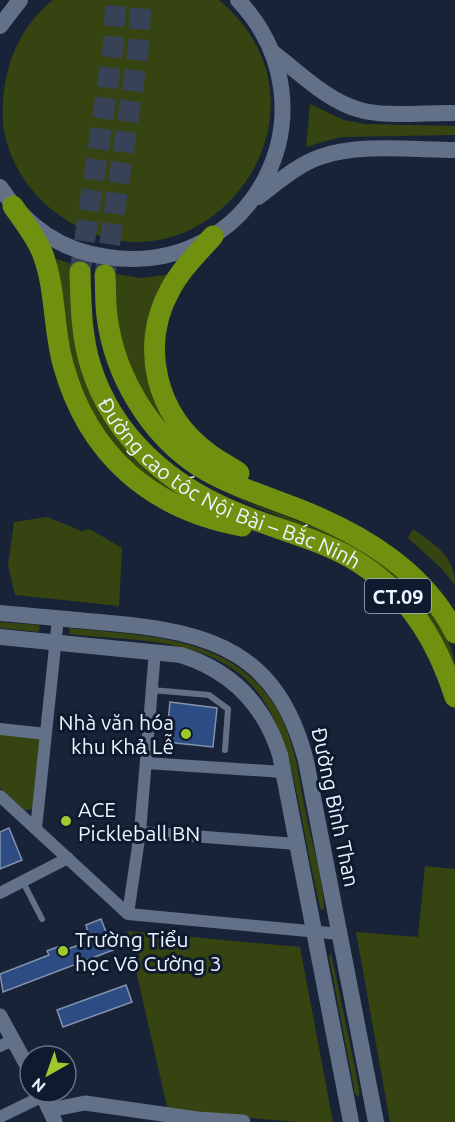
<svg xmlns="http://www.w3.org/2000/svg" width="455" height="1122" viewBox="0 0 455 1122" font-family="Ubuntu,sans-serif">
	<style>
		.green { fill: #354411 }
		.building { fill: #2d4c84; stroke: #8392ac; stroke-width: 1.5 }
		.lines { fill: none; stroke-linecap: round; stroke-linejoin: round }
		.motorway-tunnel { stroke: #384256; stroke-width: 21; stroke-dasharray: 21 10; stroke-linecap: butt }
		.service { stroke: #627088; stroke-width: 6 }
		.minor { stroke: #627088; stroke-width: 12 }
		.tertiary { stroke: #627088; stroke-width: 15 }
		.secondary { stroke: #627088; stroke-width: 16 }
		.motorway { stroke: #70900f; stroke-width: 21 }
		.poi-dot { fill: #a0c92c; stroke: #0e1a2d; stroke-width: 2 }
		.labels { text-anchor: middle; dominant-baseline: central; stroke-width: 6; stroke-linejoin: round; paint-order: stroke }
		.shield { fill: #0e1a2d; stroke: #aab2c0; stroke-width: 1.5 }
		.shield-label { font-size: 20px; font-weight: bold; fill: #edf3ff }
		.street-label { font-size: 21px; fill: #edf3ff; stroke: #0e1a2d }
		.poi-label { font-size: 21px; fill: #edf3ff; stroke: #0e1a2d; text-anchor: start }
	</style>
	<rect width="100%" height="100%" fill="#182338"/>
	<path class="green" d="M53 0H219C356 115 193 319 55 212 27 191 8 159 3 125 0 77 15 30 53 0Z
		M310 104 344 120 365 124 455 126V135L340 137 306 147Z
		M56 259 72 264 86 367 183 497 156 487 130 465 95 419 73 365Z
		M116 274 142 278 172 274 153 311 172 429 167 434 124 358 115 317Z
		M225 493C308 528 367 534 428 609 442 628 455 646 455 670L446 647 312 531Z
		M47 517 82 531 90 529 122 548 119 606 15 595 8 566 14 522Z
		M413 529C435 545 455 556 455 585L441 568 408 538Z
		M0 622 39 625 40 629 38 632 0 628Z
		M70 628C157 637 251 636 288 733 297 757 300 784 305 809 310 836 325 886 324 911L320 908C313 875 306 842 300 809 286 741 272 675 196 651 155 638 111 639 69 634Z
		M0 733 40 738 34 809 24 810 0 788Z
		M425 866 455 869V1122H390L356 932 418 937Z
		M127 931 300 947 333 1122H298L168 1111Z
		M331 953 359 1087V1097L355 1094 329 956Z"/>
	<path class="building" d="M170 702 217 708 213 747 166 742Z
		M9 828 22 860 0 869V832Z
		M101 919 113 950 3 992 0 974 49 955 47 951 60 946 62 951 90 941 86 925Z
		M126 985 132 1002 63 1027 57 1010Z"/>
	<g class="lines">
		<path class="motorway-tunnel" d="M80 272 113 48 116 0
			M105 275 138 51 141 0"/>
		<path class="service" d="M152 690 209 695 228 709 225 750
			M23 882 42 919"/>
		<path class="minor" d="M0 729 46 734
			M146 763 283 772
			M0 796 128 914 340 934
			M36 829 58 618
			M140 832 297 844
			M0 893 68 858
			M128 914 140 832 155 651
			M0 1046 13 1040
			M0 1117 43 1096"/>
		<path class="tertiary" d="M0 1016 30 1071
			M41 1092 55 1122
			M50 1110 85 1103 197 1119 243 1122"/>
		<path class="secondary" d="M0 26 20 0
			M272 52C298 71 326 100 357 109 384 118 426 112 455 113
			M0 187C25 225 61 251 107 257 254 279 340 108 238 0
			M258 197C277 183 297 165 320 157 358 143 415 150 455 150
			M0 613C37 616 73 620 110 623 212 632 278 652 306 761L376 1122
			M0 637 181 655C232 671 264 704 280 755L351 1122"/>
		<g class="motorway">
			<path d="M13 206C23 221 35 235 42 252 56 287 53 328 63 364 88 455 151 509 242 526"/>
			<path d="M213 236C198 253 181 269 170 290 139 346 156 415 208 453 218 461 229 466 239 473"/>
			<path id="s1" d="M80 272C81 304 81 336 91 367 113 437 170 486 237 513 275 529 316 538 351 558 406 590 436 638 455 697"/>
			<path d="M105 275C106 288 105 303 107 316 114 375 150 435 200 467 231 486 268 497 301 510 363 535 424 571 455 633"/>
		</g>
	</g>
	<g class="poi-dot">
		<circle cx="186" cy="734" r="6"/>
		<circle cx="66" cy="821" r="6"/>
		<circle cx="63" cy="951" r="6"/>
	</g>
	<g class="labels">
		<rect class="shield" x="365" y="579" width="66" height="34" rx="4.5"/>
		<g class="shield-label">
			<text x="398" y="596">CT.09</text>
		</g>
		<g class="street-label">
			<text stroke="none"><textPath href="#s1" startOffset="286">Đường cao tốc Nội Bài – Bắc Ninh</textPath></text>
			<text transform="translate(336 807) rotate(78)">Đường Bình Than</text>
		</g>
		<g class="poi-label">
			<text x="174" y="722" text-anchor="end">Nhà văn hóa<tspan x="174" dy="24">khu Khả Lễ</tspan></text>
			<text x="78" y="809">ACE<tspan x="78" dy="24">Pickleball BN</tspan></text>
			<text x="75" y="939">Trường Tiểu<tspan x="75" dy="24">học Võ Cường 3</tspan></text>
		</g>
	</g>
	<g transform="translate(48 1074) rotate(220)"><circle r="28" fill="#0e1a2d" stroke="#677181" stroke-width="1.5"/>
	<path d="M0-4.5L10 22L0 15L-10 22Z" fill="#a0c92c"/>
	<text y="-9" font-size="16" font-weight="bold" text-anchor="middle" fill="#edf3ff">N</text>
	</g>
</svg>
